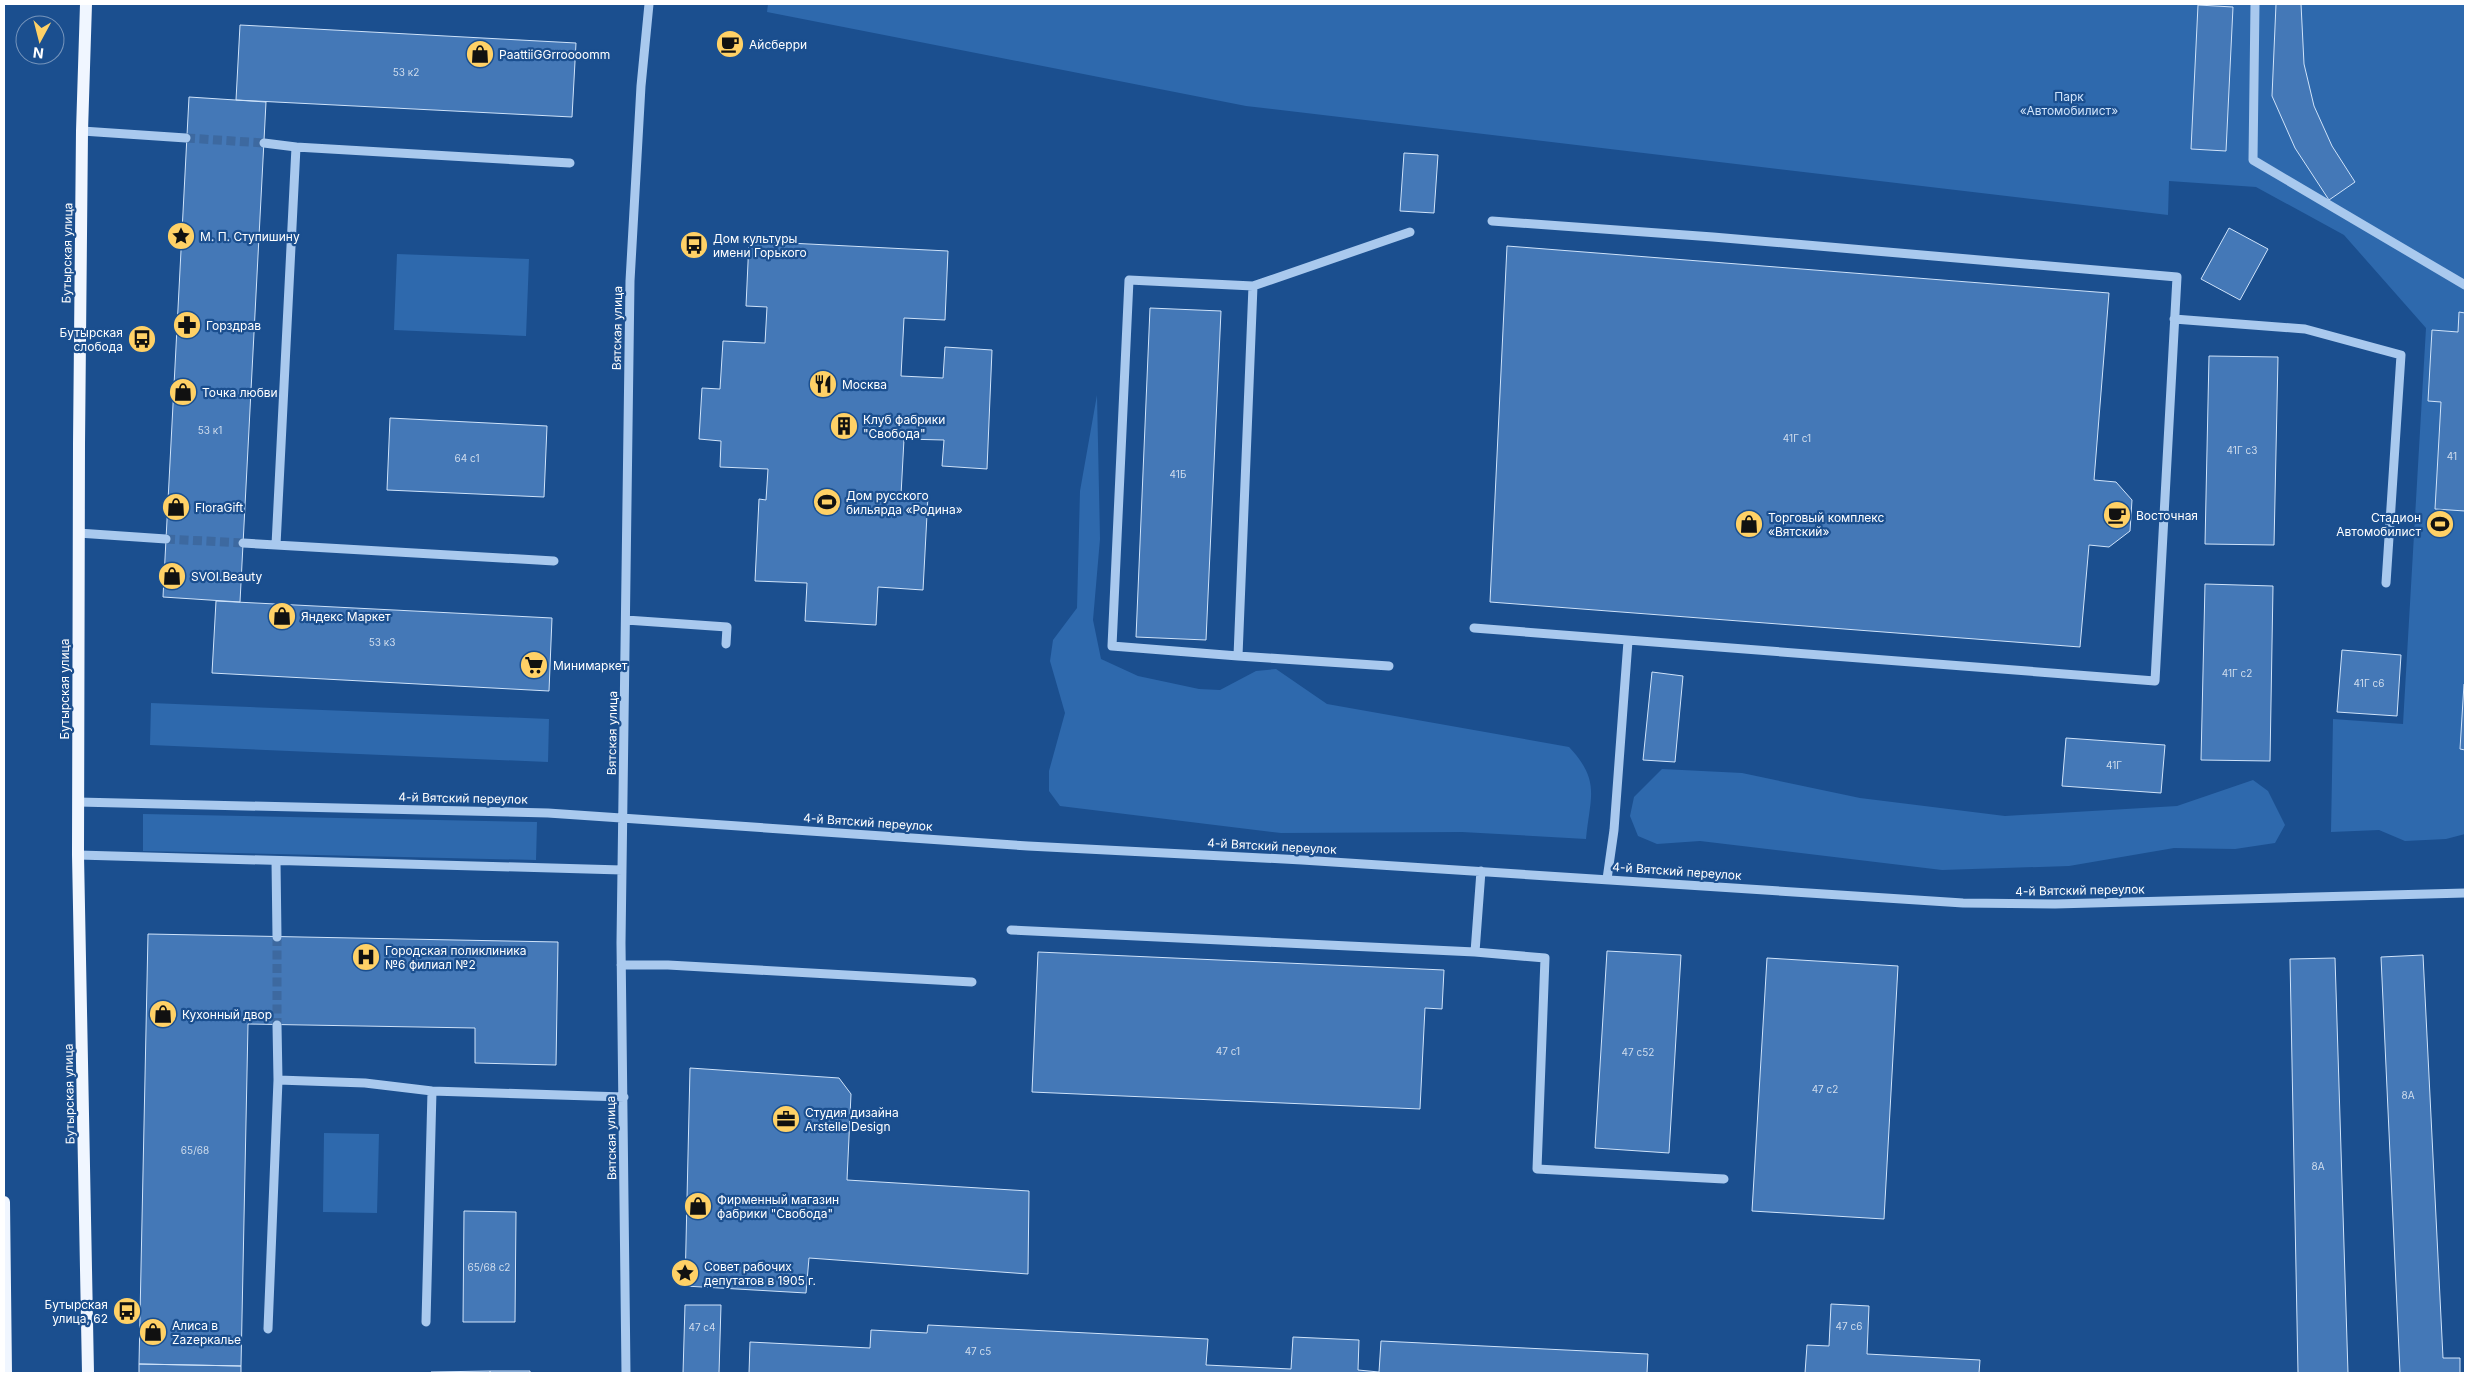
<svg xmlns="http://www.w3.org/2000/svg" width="2469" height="1377" viewBox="0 0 2469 1377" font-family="Inter,sans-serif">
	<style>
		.green { fill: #2e69ad }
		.building { fill: #4478b7; stroke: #cfe3fa }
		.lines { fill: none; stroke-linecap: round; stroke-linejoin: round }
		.minor-tunnel { stroke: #3d69a0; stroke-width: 9; stroke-dasharray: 9 4.5; stroke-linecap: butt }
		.minor { stroke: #a9c9ee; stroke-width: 9 }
		.major { stroke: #f0f6ff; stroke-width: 12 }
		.labels { text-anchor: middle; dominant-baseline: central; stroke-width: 4.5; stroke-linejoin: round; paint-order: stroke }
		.number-label { font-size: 10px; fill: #d0dded }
		.poi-label { font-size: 12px; fill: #fff; stroke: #1b4f8f; text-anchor: start }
		.park-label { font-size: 12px; fill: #cfe3fa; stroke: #1b4f8f }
		.street-label { font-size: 12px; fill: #fff; stroke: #1b4f8f }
	</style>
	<rect width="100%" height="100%" fill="#1b4f8f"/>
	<path class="green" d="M768 4H2465V834L2446 839 2405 841 2379 830 2331 832 2333 719 2403 724 2426 328 2344 235 2256 187 2169 181 2168 215 1246 106 767 12Z
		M397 254 529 259 526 336 394 330Z
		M1097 395 1100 539 1093 620 1101 659 1138 676 1199 689 1220 690 1256 671 1276 669 1327 704 1569 747C1601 781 1590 797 1586 839L1462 832 1281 833 1060 806 1049 791V771L1065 713 1050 661 1053 640 1077 608 1080 491Z
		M151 703 549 719 548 762 150 745Z
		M1662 769 1742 773 1860 798 2005 816 2177 806 2253 780 2268 791 2285 825 2275 843 2235 849 2174 848 2069 866 1942 870 1700 841 1657 844 1638 836 1630 816 1634 797Z
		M143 814 537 822 536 860 143 851Z
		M324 1133 379 1134 377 1213 323 1212Z"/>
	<path class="building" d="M2276 4H2301L2304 64 2314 106 2332 146 2355 182 2329 200 2295 148 2272 96Z
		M2198 5 2233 7 2226 151 2191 149Z
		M240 25 576 43 572 117 236 100Z
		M189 97 266 102 240 602 163 597Z
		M1404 153 1438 155 1434 213 1400 211Z
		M2229 228 2268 249 2240 300 2201 279Z
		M749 241 948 251 945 320 904 318 901 376 943 378 945 347 992 350 987 469 942 466 944 440 904 439 901 495 928 496 923 590 878 587 876 625 805 621 807 583 755 581 759 499 766 500 768 469 720 467 721 441 699 439 702 388 720 389 723 341 765 343 767 307 746 306Z
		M1507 246 2109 293 2094 480 2116 482 2132 500 2130 531 2109 547 2089 545 2080 647 1490 602Z
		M1150 308 1221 311 1206 640 1136 637Z
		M2459 312 2465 313V511L2435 509 2441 402 2428 401 2432 330 2458 332Z
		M2209 356 2278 357 2274 545 2205 544Z
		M390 418 547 426 544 497 387 490Z
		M2205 584 2273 586 2270 761 2201 760Z
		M216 601 552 618 549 691 212 673Z
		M2342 650 2401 655 2397 716 2337 712Z
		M1652 672 1683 676 1675 762 1643 760Z
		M2464 684H2465V750L2460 749Z
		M2066 738 2165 745 2161 793 2062 786Z
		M148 934 558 942 556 1065 475 1063V1028L248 1024 241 1366 139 1364Z
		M1607 951 1681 955 1669 1153 1595 1148Z
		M1038 952 1444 970 1442 1009 1425 1008 1420 1109 1032 1092Z
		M2423 955 2443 1358H2460V1373H2400L2381 957Z
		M1767 958 1898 966 1884 1219 1752 1211Z
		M2335 958 2348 1373H2298L2290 959Z
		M690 1068 839 1078 851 1094 847 1180 1029 1191 1028 1274 809 1258 806 1293 685 1286Z
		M464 1211 516 1212 515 1322H463Z
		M1831 1304 1869 1306 1867 1354 1980 1360 1979 1373H1805L1807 1345 1829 1346Z
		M685 1305H721L719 1373H683Z
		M928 1325 1208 1339 1206 1365 1291 1369 1293 1337 1359 1340 1358 1370 1379 1372 1381 1341 1648 1354 1647 1373H749L750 1342 870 1348 871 1330 927 1333Z
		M139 1364 241 1366V1373H139Z
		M490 1371H530V1373H490Z
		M490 1371V1373H431V1372Z"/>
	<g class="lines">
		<path class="minor-tunnel" d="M186 138 264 143
			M166 539 243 543
			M277 937V1025"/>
		<path class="minor" d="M2255 4 2253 160 2465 285
			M82 131 186 138
			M264 143 296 147 276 545
			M296 147 570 163
			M2174 319 2305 329 2401 355 2386 583
			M78 533 166 539
			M243 543 554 561
			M626 620 727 627 726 644
			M1474 628 2155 681 2177 277 1713 237 1492 221
			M1238 656 1112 646 1129 280 1253 286
			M1389 666 1238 656 1253 286 1410 232
			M78 802 548 813 1028 846 1302 860 1963 903 2055 904 2465 893
			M78 855 622 870
			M276 861 277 937
			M1607 879 1614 830 1628 641
			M1011 930 1475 952 1545 958 1537 1169 1724 1179
			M1475 952 1481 871
			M621 965H668L972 982
			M277 1025 278 1080
			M426 1322 432 1091
			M268 1329 278 1080 365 1083 432 1091 624 1097
			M626 1373 621 943 630 281 641 86 649 4"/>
		<path class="major" d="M86 4 82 131 79 444 78 855 88 1373
			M4 1202 6 1373"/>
	</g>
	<defs>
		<symbol id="cafe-disc" viewBox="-11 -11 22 22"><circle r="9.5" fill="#ffd166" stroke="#1b4f8f"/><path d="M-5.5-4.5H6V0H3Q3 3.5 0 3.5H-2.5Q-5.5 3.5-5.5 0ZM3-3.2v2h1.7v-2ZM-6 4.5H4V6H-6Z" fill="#111"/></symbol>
		<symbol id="shop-disc" viewBox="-11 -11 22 22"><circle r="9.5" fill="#ffd166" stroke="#1b4f8f"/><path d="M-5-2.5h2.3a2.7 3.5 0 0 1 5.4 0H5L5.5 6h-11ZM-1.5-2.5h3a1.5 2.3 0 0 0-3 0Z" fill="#111"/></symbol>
		<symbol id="sight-disc" viewBox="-11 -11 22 22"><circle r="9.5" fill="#ffd166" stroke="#1b4f8f"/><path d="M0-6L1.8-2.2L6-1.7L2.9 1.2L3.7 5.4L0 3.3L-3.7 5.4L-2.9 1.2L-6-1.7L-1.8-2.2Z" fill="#111"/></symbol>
		<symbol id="bus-disc" viewBox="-11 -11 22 22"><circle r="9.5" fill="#ffd166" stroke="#1b4f8f"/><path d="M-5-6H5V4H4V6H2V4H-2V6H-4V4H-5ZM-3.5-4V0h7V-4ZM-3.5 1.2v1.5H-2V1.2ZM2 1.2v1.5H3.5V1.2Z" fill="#111"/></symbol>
		<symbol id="pharmacy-disc" viewBox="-11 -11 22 22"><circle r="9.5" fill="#ffd166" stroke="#1b4f8f"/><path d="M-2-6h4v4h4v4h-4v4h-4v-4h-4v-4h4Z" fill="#111"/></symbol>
		<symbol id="restaurant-disc" viewBox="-11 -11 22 22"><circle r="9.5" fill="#ffd166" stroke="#1b4f8f"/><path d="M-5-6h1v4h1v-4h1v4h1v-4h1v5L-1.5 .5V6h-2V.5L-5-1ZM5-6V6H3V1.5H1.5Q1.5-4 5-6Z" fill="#111"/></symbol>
		<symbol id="building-disc" viewBox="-11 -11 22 22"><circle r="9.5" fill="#ffd166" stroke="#1b4f8f"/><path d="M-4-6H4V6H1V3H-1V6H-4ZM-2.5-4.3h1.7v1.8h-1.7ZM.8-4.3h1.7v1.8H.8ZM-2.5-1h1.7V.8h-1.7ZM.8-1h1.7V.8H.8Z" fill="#111"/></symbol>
		<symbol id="stadium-disc" viewBox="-11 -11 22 22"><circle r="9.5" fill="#ffd166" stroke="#1b4f8f"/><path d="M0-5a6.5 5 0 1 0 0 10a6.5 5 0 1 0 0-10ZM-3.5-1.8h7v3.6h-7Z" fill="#111"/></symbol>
		<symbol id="supermarket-disc" viewBox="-11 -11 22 22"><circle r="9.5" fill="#ffd166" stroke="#1b4f8f"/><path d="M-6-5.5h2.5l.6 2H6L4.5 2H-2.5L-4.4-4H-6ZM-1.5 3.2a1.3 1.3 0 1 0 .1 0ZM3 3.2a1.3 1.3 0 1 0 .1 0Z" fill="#111"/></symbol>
		<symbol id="hospital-disc" viewBox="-11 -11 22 22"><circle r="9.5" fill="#ffd166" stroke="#1b4f8f"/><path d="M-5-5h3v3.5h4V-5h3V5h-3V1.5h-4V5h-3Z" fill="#111"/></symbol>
		<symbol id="office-disc" viewBox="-11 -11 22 22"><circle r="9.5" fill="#ffd166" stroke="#1b4f8f"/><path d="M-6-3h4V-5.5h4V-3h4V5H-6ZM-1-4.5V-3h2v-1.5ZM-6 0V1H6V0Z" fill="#111"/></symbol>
	</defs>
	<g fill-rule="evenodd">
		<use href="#cafe-disc" x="714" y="28" width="32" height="32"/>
		<use href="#shop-disc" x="464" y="38" width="32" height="32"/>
		<use href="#sight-disc" x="165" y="220" width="32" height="32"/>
		<use href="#bus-disc" x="678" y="229" width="32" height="32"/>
		<use href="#pharmacy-disc" x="171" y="309" width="32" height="32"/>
		<use href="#bus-disc" x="126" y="323" width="32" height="32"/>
		<use href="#restaurant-disc" x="807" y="368" width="32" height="32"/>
		<use href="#shop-disc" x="167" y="376" width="32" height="32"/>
		<use href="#building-disc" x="828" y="410" width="32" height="32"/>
		<use href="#stadium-disc" x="811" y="486" width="32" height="32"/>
		<use href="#shop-disc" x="160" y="491" width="32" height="32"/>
		<use href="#cafe-disc" x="2101" y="499" width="32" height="32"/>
		<use href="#shop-disc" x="1733" y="508" width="32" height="32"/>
		<use href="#stadium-disc" x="2424" y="508" width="32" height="32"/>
		<use href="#shop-disc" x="156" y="560" width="32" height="32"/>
		<use href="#shop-disc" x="266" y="600" width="32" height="32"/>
		<use href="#supermarket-disc" x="518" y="649" width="32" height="32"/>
		<use href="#hospital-disc" x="350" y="941" width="32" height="32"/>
		<use href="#shop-disc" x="147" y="998" width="32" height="32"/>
		<use href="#office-disc" x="770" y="1103" width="32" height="32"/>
		<use href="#shop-disc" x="682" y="1190" width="32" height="32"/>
		<use href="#sight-disc" x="669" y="1257" width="32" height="32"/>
		<use href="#bus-disc" x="111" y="1295" width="32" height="32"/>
		<use href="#shop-disc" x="137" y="1316" width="32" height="32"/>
	</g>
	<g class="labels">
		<g class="number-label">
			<text x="406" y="72">53 к2</text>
			<text x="210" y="430">53 к1</text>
			<text x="1797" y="438">41Г с1</text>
			<text x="2242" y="450">41Г с3</text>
			<text x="2452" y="456">41</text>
			<text x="467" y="458">64 с1</text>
			<text x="1178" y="474">41Б</text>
			<text x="382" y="642">53 к3</text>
			<text x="2237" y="673">41Г с2</text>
			<text x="2369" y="683">41Г с6</text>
			<text x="2114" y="765">41Г</text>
			<text x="1228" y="1051">47 с1</text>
			<text x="1638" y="1052">47 с52</text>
			<text x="1825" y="1089">47 с2</text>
			<text x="2408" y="1095">8А</text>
			<text x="195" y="1150">65/68</text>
			<text x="2318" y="1166">8А</text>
			<text x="489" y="1267">65/68 с2</text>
			<text x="1849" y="1326">47 с6</text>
			<text x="702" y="1327">47 с4</text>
			<text x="978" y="1351">47 с5</text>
		</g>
		<g class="poi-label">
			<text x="749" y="44">Айсберри</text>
			<text x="499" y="54">PaattiiGGrroooomm</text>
			<text x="200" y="236">М. П. Ступишину</text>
			<text x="713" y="238">Дом культуры<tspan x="713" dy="14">имени Горького</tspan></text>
			<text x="206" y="325">Горздрав</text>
			<text x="123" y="332" text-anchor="end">Бутырская<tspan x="123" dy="14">слобода</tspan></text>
			<text x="842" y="384">Москва</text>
			<text x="202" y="392">Точка любви</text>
			<text x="863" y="419">Клуб фабрики<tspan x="863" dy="14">"Свобода"</tspan></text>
			<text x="846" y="495">Дом русского<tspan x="846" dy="14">бильярда «Родина»</tspan></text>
			<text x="195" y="507">FloraGift</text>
			<text x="2136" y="515">Восточная</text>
			<text x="1768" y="517">Торговый комплекс<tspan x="1768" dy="14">«Вятский»</tspan></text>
			<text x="2421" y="517" text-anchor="end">Стадион<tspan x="2421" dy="14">Автомобилист</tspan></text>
			<text x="191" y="576">SVOI.Beauty</text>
			<text x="301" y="616">Яндекс Маркет</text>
			<text x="553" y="665">Минимаркет</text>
			<text x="385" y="950">Городская поликлиника<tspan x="385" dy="14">№6 филиал №2</tspan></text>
			<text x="182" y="1014">Кухонный двор</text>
			<text x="805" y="1112">Студия дизайна<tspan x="805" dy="14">Arstelle Design</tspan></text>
			<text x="717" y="1199">Фирменный магазин<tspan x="717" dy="14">фабрики "Свобода"</tspan></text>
			<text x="704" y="1266">Совет рабочих<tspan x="704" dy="14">депутатов в 1905 г.</tspan></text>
			<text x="108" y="1304" text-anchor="end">Бутырская<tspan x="108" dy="14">улица, 62</tspan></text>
			<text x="172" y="1325">Алиса в<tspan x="172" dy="14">Zazеркалье</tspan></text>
		</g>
		<g class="park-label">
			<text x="2069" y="96">Парк<tspan x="2069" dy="14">«Автомобилист»</tspan></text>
		</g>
		<g class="street-label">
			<text transform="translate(67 253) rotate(-89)">Бутырская улица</text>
			<text transform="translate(617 328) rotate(-89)">Вятская улица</text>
			<text transform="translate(64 689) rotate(-90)">Бутырская улица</text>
			<text transform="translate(612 733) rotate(-89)">Вятская улица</text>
			<text transform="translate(463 798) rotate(1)">4-й Вятский переулок</text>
			<text transform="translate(868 822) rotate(4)">4-й Вятский переулок</text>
			<text transform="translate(1272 846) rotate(3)">4-й Вятский переулок</text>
			<text transform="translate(1677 871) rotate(4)">4-й Вятский переулок</text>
			<text transform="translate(2080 890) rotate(-1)">4-й Вятский переулок</text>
			<text transform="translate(69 1094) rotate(-91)">Бутырская улица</text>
			<text transform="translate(611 1138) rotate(-91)">Вятская улица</text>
		</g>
	</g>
	<rect width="2469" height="1377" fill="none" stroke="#ffffff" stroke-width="10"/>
	<g transform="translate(40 40) rotate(187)"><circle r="24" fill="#1b4f8f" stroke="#7695bc"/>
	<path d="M0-4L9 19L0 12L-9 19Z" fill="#ffd166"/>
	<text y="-8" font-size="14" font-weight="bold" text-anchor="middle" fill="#ffffff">N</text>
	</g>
</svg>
